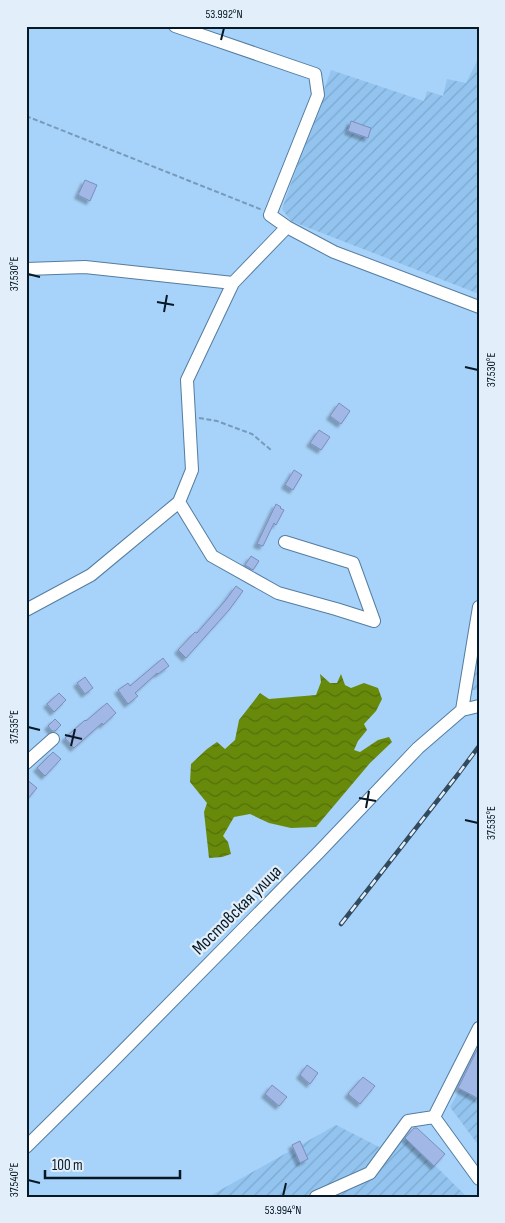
<svg xmlns="http://www.w3.org/2000/svg" width="505" height="1223" viewBox="0 0 505 1223" font-family="'Sofia Sans Condensed',sans-serif">
	<style>
		.industrial { fill: url(#industrial-furrows) }
		.water { fill: url(#water-waves) }
		.building { fill: #a1b7e5; stroke: #7a8ebb; filter: url(#shadow) }
		.lines { fill: none; stroke-linecap: round; stroke-linejoin: round }
		.minor-casing { stroke: #547da0; stroke-width: 14 }
		.path { stroke: #779ab9; stroke-width: 2; stroke-dasharray: 5 2.5; stroke-linecap: butt }
		.minor { stroke: #fff; stroke-width: 12 }
		.rail-casing { stroke: #324a5e; stroke-width: 4.5 }
		.rail { stroke: #e2effb; stroke-width: 2.5; stroke-dasharray: 8; stroke-linecap: butt }
		.ticks { fill: none; stroke: #081926; stroke-width: 2 }
		.labels { text-anchor: middle; dominant-baseline: central; stroke-width: 4.5; stroke-linejoin: round; paint-order: stroke }
		.street-label { font-size: 18px; fill: #081926; stroke: #e2effb }
		.neatline { fill: none; stroke: #081926; stroke-width: 2 }
		.ticks-label { font-size: 12px; text-anchor: middle; fill: #081926 }
	</style>
	<defs>
		<pattern id="industrial-furrows" width="10" height="10" patternUnits="userSpaceOnUse" patternTransform="scale(1.25)"><rect width="10" height="10" fill="#93c4ef"/><path d="M-1 1l2-2M0 10L10 0M9 11l2-2" fill="none" stroke="#7da8cd"/></pattern>
		<pattern id="water-waves" width="16" height="10" patternUnits="userSpaceOnUse" patternTransform="scale(1.25)"><rect width="16" height="10" fill="#688a0b"/><path d="M0 5q4-4 8 0t8 0" fill="none" stroke="#54700b"/></pattern>
		<filter id="shadow"><feDropShadow dx="-3.5" dy="3.5" stdDeviation="1" flood-color="#0004"/></filter>
	</defs>
	<rect width="100%" height="100%" fill="#a7d2f9"/>
	<path class="industrial" d="M479 57V294L291 221 282 209 331 70 424 101 427 91 443 96 447 79 466 83Z
		M479 621V690H467Z
		M479 1056V1146L450 1107Z
		M336 1125 389 1152 404 1135 465 1195 463 1197H208Z"/>
	<path class="water" d="M320 674 330 683H337L341 674 345 685 351 688 364 683 378 688 382 699 376 711 364 724 367 730 358 741 354 750 360 752 378 740 389 737 392 742 370 763 316 827 291 828 269 823 250 814 234 817 223 836 228 842 231 854 222 857 209 858 204 812 207 803 190 782 191 764 207 749 217 742 225 749 235 740 239 720 260 693 269 699 316 695 321 682Z"/>
	<path class="building" d="M351 121 371 128 368 138 348 131Z
		M85 180 97 185 90 201 78 195Z
		M339 403 350 411 341 424 330 416Z
		M319 430 330 437 321 450 310 443Z
		M294 470 302 475 293 490 285 485Z
		M276 504 281 507 280 508 284 510 276 525 274 523 263 546 257 544Z
		M251 556 259 561 253 570 245 565Z
		M236 586 243 591 229 610 186 658 178 650 195 632 197 633 225 601Z
		M163 658 169 666 158 674 157 673 135 693 138 696 128 704 118 690 128 683 130 686Z
		M85 677 93 688 85 694 77 683Z
		M59 693 66 700 54 712 47 704Z
		M107 703 116 713 103 725 102 723 74 748 65 738 85 720 86 721Z
		M55 719 61 725 55 731H52L48 726Z
		M53 752 61 759 45 776 37 768Z
		M26 779 37 788 26 801Z
		M479 1046V1099L458 1088Z
		M307 1065 318 1073 310 1084 300 1075Z
		M363 1077 375 1086 360 1104 348 1094Z
		M272 1085 287 1097 279 1106 265 1094Z
		M414 1128H417L445 1154 434 1166 405 1138Z
		M300 1141 308 1159 300 1163 292 1145Z"/>
	<g class="lines">
		<defs>
			<path id="minor" d="M175 26 315 74 318 95 270 215 287 227 334 252 479 307
				M26 269 85 267 233 283 287 227
				M179 502 212 556 278 593 336 609 374 621
				M285 542 353 563 374 621
				M26 610 91 575 179 502 192 470 187 380 233 283
				M462 710 479 607
				M26 763 53 739
				M434 1117 479 1028
				M434 1117 479 1179
				M26 1147 110 1064 319 852 418 748 462 710 479 706
				M316 1197 370 1173 408 1121 434 1117"/>
		</defs>
		<use href="#minor" class="minor-casing"/>
		<path class="path" d="M26 116 255 207 262 210
			M199 418 217 421 252 434 271 450"/>
		<use href="#minor" class="minor"/>
		<defs>
			<path id="rail" d="M341 924 459 773 479 746"/>
		</defs>
		<use href="#rail" class="rail-casing"/>
		<use href="#rail" class="rail"/>
	</g>
	<path class="ticks" d="M221 40 224 28M28 274 40 277M157 302 174 305M164 312 167 295M465 367 478 370M28 727 40 730M65 735 82 739M71 746 75 729M359 798 376 801M366 808 369 791M465 820 478 823M28 1180 40 1183M283 1196 286 1183"/>
	<g class="labels">
		<g class="street-label">
			<text transform="translate(237 910) rotate(-45)">Мостовская улица</text>
		</g>
	</g>
	<rect width="505" height="1223" fill="none" stroke="#e2effb" stroke-width="55"/>
	<path d="M45 1170v8h135v-8" fill="none" stroke="#081926" stroke-width="2.5"/>
	<text x="52" y="1170" font-size="15" fill="#081926" stroke="#e2effb" stroke-width="4" paint-order="stroke">100 m</text>
	<rect x="28" y="28" width="450" height="1168" class="neatline"/>
	<g class="ticks-label">
		<text x="224" y="18">53.992°N</text>
		<text transform="translate(14 274) rotate(-90)" y="4">37.530°E</text>
		<text transform="translate(491 370) rotate(-90)" y="4">37.530°E</text>
		<text transform="translate(14 727) rotate(-90)" y="4">37.535°E</text>
		<text transform="translate(491 823) rotate(-90)" y="4">37.535°E</text>
		<text transform="translate(14 1180) rotate(-90)" y="4">37.540°E</text>
		<text x="283" y="1214">53.994°N</text>
	</g>
</svg>
